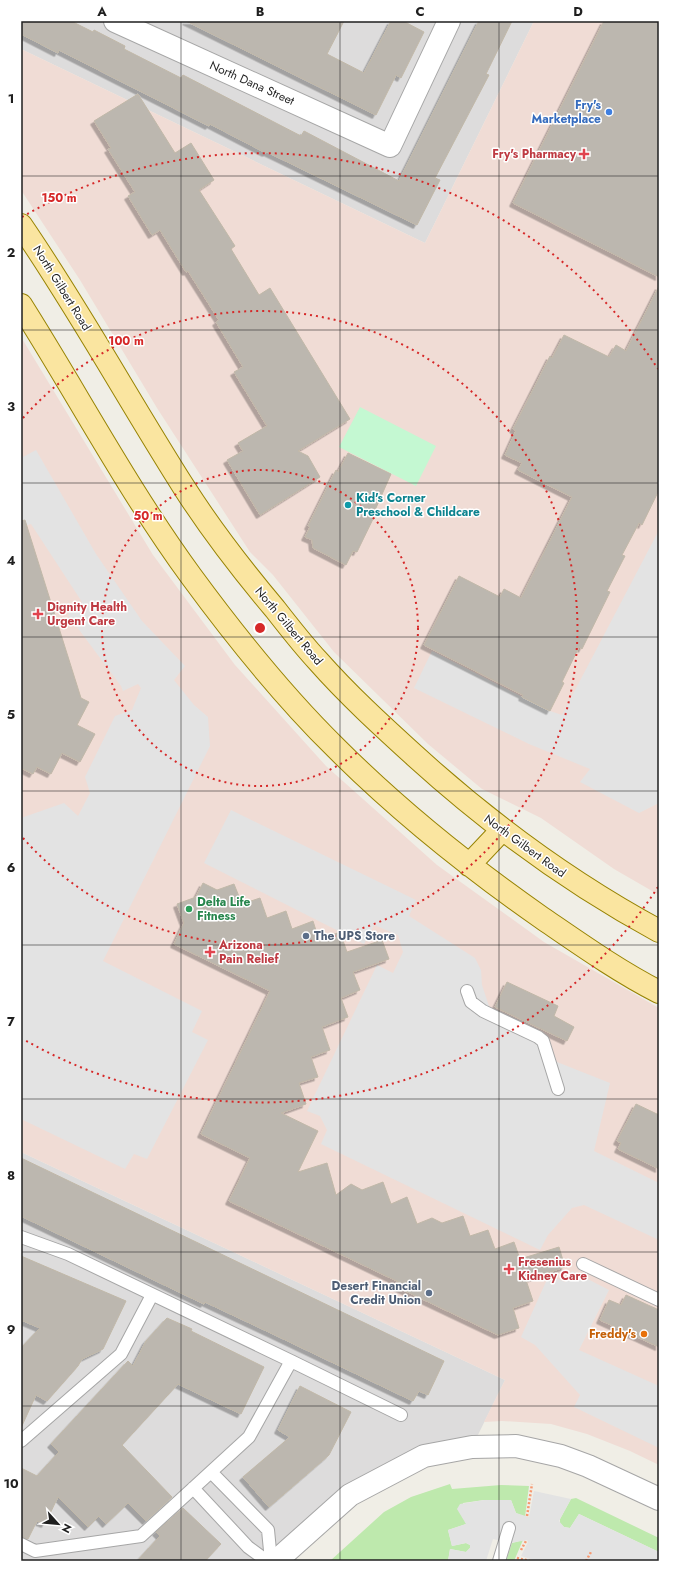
<svg xmlns="http://www.w3.org/2000/svg" width="680" height="1582" viewBox="0 0 680 1582" font-family="Jost,sans-serif">
	<style>
		.residential { fill: #dddcdc }
		.commercial { fill: #f0dcd5 }
		.grass { fill: #bee9ad }
		.park { fill: #c4f8d2 }
		.parking { fill: #e3e3e3 }
		.building { fill: #bcb7af; stroke: #c1b8a8; filter: url(#shadow) }
		.lines { fill: none; stroke-linecap: round; stroke-linejoin: round }
		.lane-casing { stroke: #a6a6a6; stroke-width: 14 }
		.street-casing { stroke: #a6a6a6; stroke-width: 24 }
		.primary-casing { stroke: #978303; stroke-width: 24 }
		.path { stroke: #f7986f; stroke-width: 2.5; stroke-dasharray: 2 2; stroke-linecap: butt }
		.lane { stroke: #fff; stroke-width: 12 }
		.street { stroke: #fff; stroke-width: 22 }
		.primary { stroke: #fae5a0; stroke-width: 22 }
		.grid { fill: none; stroke: #1f1f1f; stroke-width: 1; stroke-opacity: 0.55 }
		.ring { fill: none; stroke: #d62828; stroke-width: 2; stroke-dasharray: 2 4 }
		.shop-dot { fill: #3f7fe0; stroke: #fff; stroke-width: 1.5 }
		.health-dot { fill: #e0444e; stroke: #fff; stroke-width: 1.5 }
		.culture-dot { fill: #0f9aa8; stroke: #fff; stroke-width: 1.5 }
		.leisure-dot { fill: #2e9e5b; stroke: #fff; stroke-width: 1.5 }
		.service-dot { fill: #5c6f8a; stroke: #fff; stroke-width: 1.5 }
		.food-dot { fill: #e8710a; stroke: #fff; stroke-width: 1.5 }
		.labels { text-anchor: middle; dominant-baseline: central; stroke-width: 3; stroke-linejoin: round; paint-order: stroke }
		.street-label { font-size: 12px; fill: #1f1f1f; stroke: #fff }
		.shop-label { font-size: 12px; font-weight: bold; fill: #366cbe; stroke: #fff; text-anchor: end }
		.health-label { font-size: 12px; font-weight: bold; fill: #be3a42; stroke: #fff; text-anchor: start }
		.culture-label { font-size: 12px; font-weight: bold; fill: #0d838f; stroke: #fff; text-anchor: start }
		.leisure-label { font-size: 12px; font-weight: bold; fill: #27864d; stroke: #fff; text-anchor: start }
		.service-label { font-size: 12px; font-weight: bold; fill: #4e5e75; stroke: #fff; text-anchor: start }
		.food-label { font-size: 12px; font-weight: bold; fill: #c56008; stroke: #fff; text-anchor: end }
		.centre { fill: #d62828; stroke: #fff; stroke-width: 2 }
		.ring-label { font-size: 12px; text-anchor: middle; font-weight: bold; fill: #d62828; stroke: #fff; stroke-width: 3; stroke-linejoin: round; paint-order: stroke }
		.neatline { fill: none; stroke: #1f1f1f; stroke-width: 1.5 }
		.grid-label { font-size: 13px; text-anchor: middle; font-weight: bold; fill: #1f1f1f }
	</style>
	<defs>
		<filter id="shadow"><feDropShadow dx="-3.5" dy="3.5" stdDeviation="0" flood-color="#0004"/></filter>
	</defs>
	<rect width="100%" height="100%" fill="#f0eee6"/>
	<path class="residential" d="M21 21H534L425 243 21 49Z
		M21 1152 505 1380 472 1447 424 1456 276 1561H21Z"/>
	<path class="commercial" d="M534 21H659V895L614 869 541 818 482 789 428 744 334 652 273 575 250 552 157 408 80 280 21 190V49L425 243Z
		M21 337 153 555 235 665 326 766 437 865 544 942 659 1008V1465L630 1451 587 1434 551 1424 502 1421 484 1422 505 1380 21 1152Z"/>
	<path class="grass" d="M450 1484 452 1489 501 1485 529 1486 525 1517 516 1513 511 1500H484L463 1503 466 1524 448 1530 452 1546 466 1543 470 1545V1548L466 1552 450 1549 448 1561H330L384 1512 411 1497Z
		M576 1498 659 1538V1552L579 1514 570 1528 564 1527 560 1523V1519L571 1499Z
		M523 1540 514 1561H506L512 1543Z"/>
	<path class="park" d="M360 407 436 446 416 486 339 447Z"/>
	<path class="parking" d="M36 450 96 554 142 621 185 666 174 680 194 705 208 717 210 746 103 961 202 1011 192 1032 208 1040 147 1159 134 1154 125 1169 21 1119V818L64 803 78 816 90 793 85 777 115 716 132 710 141 688 138 684 123 691 121 686 68 615 82 602 31 524 21 527V452L23 457Z
		M659 530V803L639 813 580 782 590 769 529 744 414 688 432 651 550 711 562 715Z
		M231 810 416 900 409 916 475 958 481 970 482 985 489 1006 495 1012 546 1036 557 1062 610 1083 594 1151 659 1183V1240L584 1205 572 1208 548 1235 540 1250 321 1144 327 1130 320 1116 307 1111 377 965 393 973 403 952 398 935 374 925 364 944 204 863Z
		M572 1271 609 1290 579 1350 659 1386V1448L574 1407 580 1395 535 1345 521 1337 549 1275 565 1282Z
		M534 1491 571 1499 559 1521 564 1527 570 1528 579 1514 659 1552V1561H537L521 1556 528 1542 527 1540 511 1543 493 1539 486 1561H448L450 1549 466 1552 470 1548V1545L466 1543 452 1546 448 1530 466 1524 457 1509 460 1504 484 1500H511L516 1513 529 1517Z"/>
	<path class="building" d="M21 21H71L93 32 94 30 125 46 124 49 181 78 183 75 301 136 304 131 399 181 479 21H512L486 74 489 75 435 178 440 180 417 225 267 152 266 153 210 124 209 126 59 50 58 53 21 34Z
		M186 21H344L327 54 364 73 391 21H403L424 32 401 78 396 75 376 115Z
		M604 21H659V277L513 203Z
		M138 94 175 153 191 143 214 180 199 190 235 246 231 249 259 295 270 288 350 419 298 451 308 456 320 477 260 515 227 460 243 451 238 443 267 426 234 372 243 367 216 322 219 320 188 271 186 272 160 230 152 235 128 196 135 192 108 149 111 148 94 121Z
		M659 286V490L642 525 639 523 622 555 625 556 607 591 610 592 582 649 579 647 562 682 564 683 550 711 522 697 523 695 424 645 459 576 500 597 504 589 521 598 572 497 518 470 522 463 505 455 516 431 513 429 550 356 552 358 564 335 609 357 616 345 626 351Z
		M348 453 391 474 372 517H374L357 552 353 551 346 565 313 548 312 540 305 537 310 527 308 526 336 470 338 472Z
		M25 520 81 698 89 702 77 725 95 734 80 762 62 753 51 774 37 767 33 774 21 768V521Z
		M203 883 217 890 234 884 242 904 260 898 267 918 286 911 292 929 313 921 319 940 340 932 347 952 382 940 389 959 353 972 360 990 341 998 348 1017 322 1027 330 1050 311 1057 318 1077 299 1083 306 1104 281 1113 318 1131 298 1172 327 1163 336 1195 351 1184 362 1190 383 1182 391 1204 407 1197 417 1224 432 1218 442 1223 463 1216 470 1236 488 1230 495 1249 514 1242 520 1259 559 1247 565 1267 526 1280 533 1301 513 1308 519 1328 498 1335 397 1287 399 1282 229 1201 250 1158 201 1134 270 991 174 944 184 923 177 904 196 897Z
		M507 982 558 1006 554 1016 574 1027 567 1041 495 1007Z
		M636 1104 659 1115V1169L618 1149 621 1143 617 1141Z
		M21 1158 444 1361 428 1395 419 1391 413 1401 273 1334 205 1302 204 1304 21 1216Z
		M21 1256 126 1301 103 1349 82 1359 78 1366 47 1401 36 1395 21 1428V1348L40 1328 21 1320Z
		M626 1295 659 1310V1347L600 1320 609 1300 621 1305Z
		M167 1318 192 1329 191 1331 264 1367 241 1414 178 1384 122 1445 172 1497 146 1521 128 1503 106 1524 99 1516 88 1527 58 1497 45 1524 37 1521 28 1539 21 1537V1468L37 1476 59 1452 51 1444 128 1361 133 1366 146 1341Z
		M300 1386 351 1412 329 1455 269 1507 243 1477 290 1437 278 1430Z
		M183 1508 221 1544 205 1561H137L160 1536 156 1532Z"/>
	<g class="lines">
		<defs>
			<path id="lane" d="M467 991 471 1002 483 1011 538 1037 543 1041 558 1089
				M21 1237 68 1254 291 1361 249 1437 141 1536 35 1551 21 1544
				M583 1264 659 1300
				M291 1361 401 1415
				M21 1441 121 1354 152 1295
				M211 1472 268 1530 271 1561
				M193 1488 248 1547 267 1561
				M499 1561 509 1528"/>
			<path id="street" d="M115 21 390 146 449 21
				M276 1561 350 1495 424 1456 472 1447 516 1446 561 1456 588 1466 659 1499"/>
			<path id="primary" d="M21 225C80 311 129 401 185 489 212 531 243 571 275 609 289 627 303 645 318 661 348 695 382 726 415 756 490 824 570 883 659 931
				M21 305C78 395 128 490 191 576 235 636 283 696 336 748 399 811 469 867 542 918 580 944 618 971 659 992
				M469 865 502 830"/>
		</defs>
		<use href="#lane" class="lane-casing"/>
		<use href="#street" class="street-casing"/>
		<use href="#primary" class="primary-casing"/>
		<path class="path" d="M527 1516 532 1484
			M521 1550 526 1541
			M517 1558 530 1561
			M586 1561 591 1552"/>
		<use href="#lane" class="lane"/>
		<use href="#street" class="street"/>
		<use href="#primary" class="primary"/>
	</g>
	<path class="grid" d="M181 21V1561M340 21V1561M499 21V1561M21 176H659M21 330H659M21 483H659M21 637H659M21 791H659M21 945H659M21 1099H659M21 1252H659M21 1406H659"/>
	<g class="ring">
		<circle cx="260" cy="628" r="158"/>
		<path d="M23 418A317 317 0 1 1 23 838"/>
		<path d="M658 887A475 475 0 0 1 23 1039M22 217A475 475 0 0 1 658 369"/>
	</g>
	<circle class="shop-dot" cx="609" cy="112" r="4"/>
	<g class="health-dot">
		<path d="M582 148h4v4h4v4h-4v4h-4v-4h-4v-4h4z"/>
		<path d="M36 608h4v4h4v4h-4v4h-4v-4h-4v-4h4z"/>
		<path d="M208 946h4v4h4v4h-4v4h-4v-4h-4v-4h4z"/>
		<path d="M507 1263h4v4h4v4h-4v4h-4v-4h-4v-4h4z"/>
	</g>
	<circle class="culture-dot" cx="348" cy="505" r="4"/>
	<circle class="leisure-dot" cx="189" cy="909" r="4"/>
	<g class="service-dot">
		<circle cx="306" cy="936" r="4"/>
		<circle cx="429" cy="1293" r="4"/>
	</g>
	<circle class="food-dot" cx="644" cy="1334" r="4"/>
	<g class="labels">
		<g class="street-label">
			<text transform="translate(252 83) rotate(24)">North Dana Street</text>
			<text transform="translate(62 288) rotate(58)">North Gilbert Road</text>
			<text transform="translate(289 626) rotate(50)">North Gilbert Road</text>
			<text transform="translate(525 846) rotate(36)">North Gilbert Road</text>
		</g>
		<g class="shop-label">
			<text x="601" y="105">Fry's<tspan x="601" dy="14">Marketplace</tspan></text>
		</g>
		<g class="health-label">
			<text x="576" y="154" text-anchor="end">Fry's Pharmacy</text>
			<text x="47" y="607">Dignity Health<tspan x="47" dy="14">Urgent Care</tspan></text>
			<text x="219" y="945">Arizona<tspan x="219" dy="14">Pain Relief</tspan></text>
			<text x="518" y="1262">Fresenius<tspan x="518" dy="14">Kidney Care</tspan></text>
		</g>
		<g class="culture-label">
			<text x="356" y="498">Kid's Corner<tspan x="356" dy="14">Preschool &amp; Childcare</tspan></text>
		</g>
		<g class="leisure-label">
			<text x="197" y="902">Delta Life<tspan x="197" dy="14">Fitness</tspan></text>
		</g>
		<g class="service-label">
			<text x="314" y="936">The UPS Store</text>
			<text x="421" y="1286" text-anchor="end">Desert Financial<tspan x="421" dy="14">Credit Union</tspan></text>
		</g>
		<g class="food-label">
			<text x="636" y="1334">Freddy's</text>
		</g>
	</g>
	<circle cx="260" cy="628" r="6" class="centre"/>
	<g class="ring-label">
		<text x="59" y="202">150 m</text>
		<text x="126" y="345">100 m</text>
		<text x="148" y="520">50 m</text>
	</g>
	<rect width="680" height="1582" fill="none" stroke="#ffffff" stroke-width="44"/>
	<g transform="translate(58 1524) rotate(117)" stroke="#ffffff" stroke-width="3" paint-order="stroke">
	<path d="M0-3L7 15L0 10L-7 15Z" fill="#1f1f1f"/>
	<text y="-6" font-size="11" font-weight="bold" text-anchor="middle" fill="#1f1f1f">N</text>
	</g>
	<rect x="22" y="22" width="636" height="1538" class="neatline"/>
	<g class="grid-label">
		<text x="102" y="16">A</text>
		<text x="260" y="16">B</text>
		<text x="420" y="16">C</text>
		<text x="578" y="16">D</text>
		<text x="11" y="103">1</text>
		<text x="11" y="257">2</text>
		<text x="11" y="411">3</text>
		<text x="11" y="565">4</text>
		<text x="11" y="719">5</text>
		<text x="11" y="872">6</text>
		<text x="11" y="1026">7</text>
		<text x="11" y="1180">8</text>
		<text x="11" y="1334">9</text>
		<text x="11" y="1488">10</text>
	</g>
</svg>
